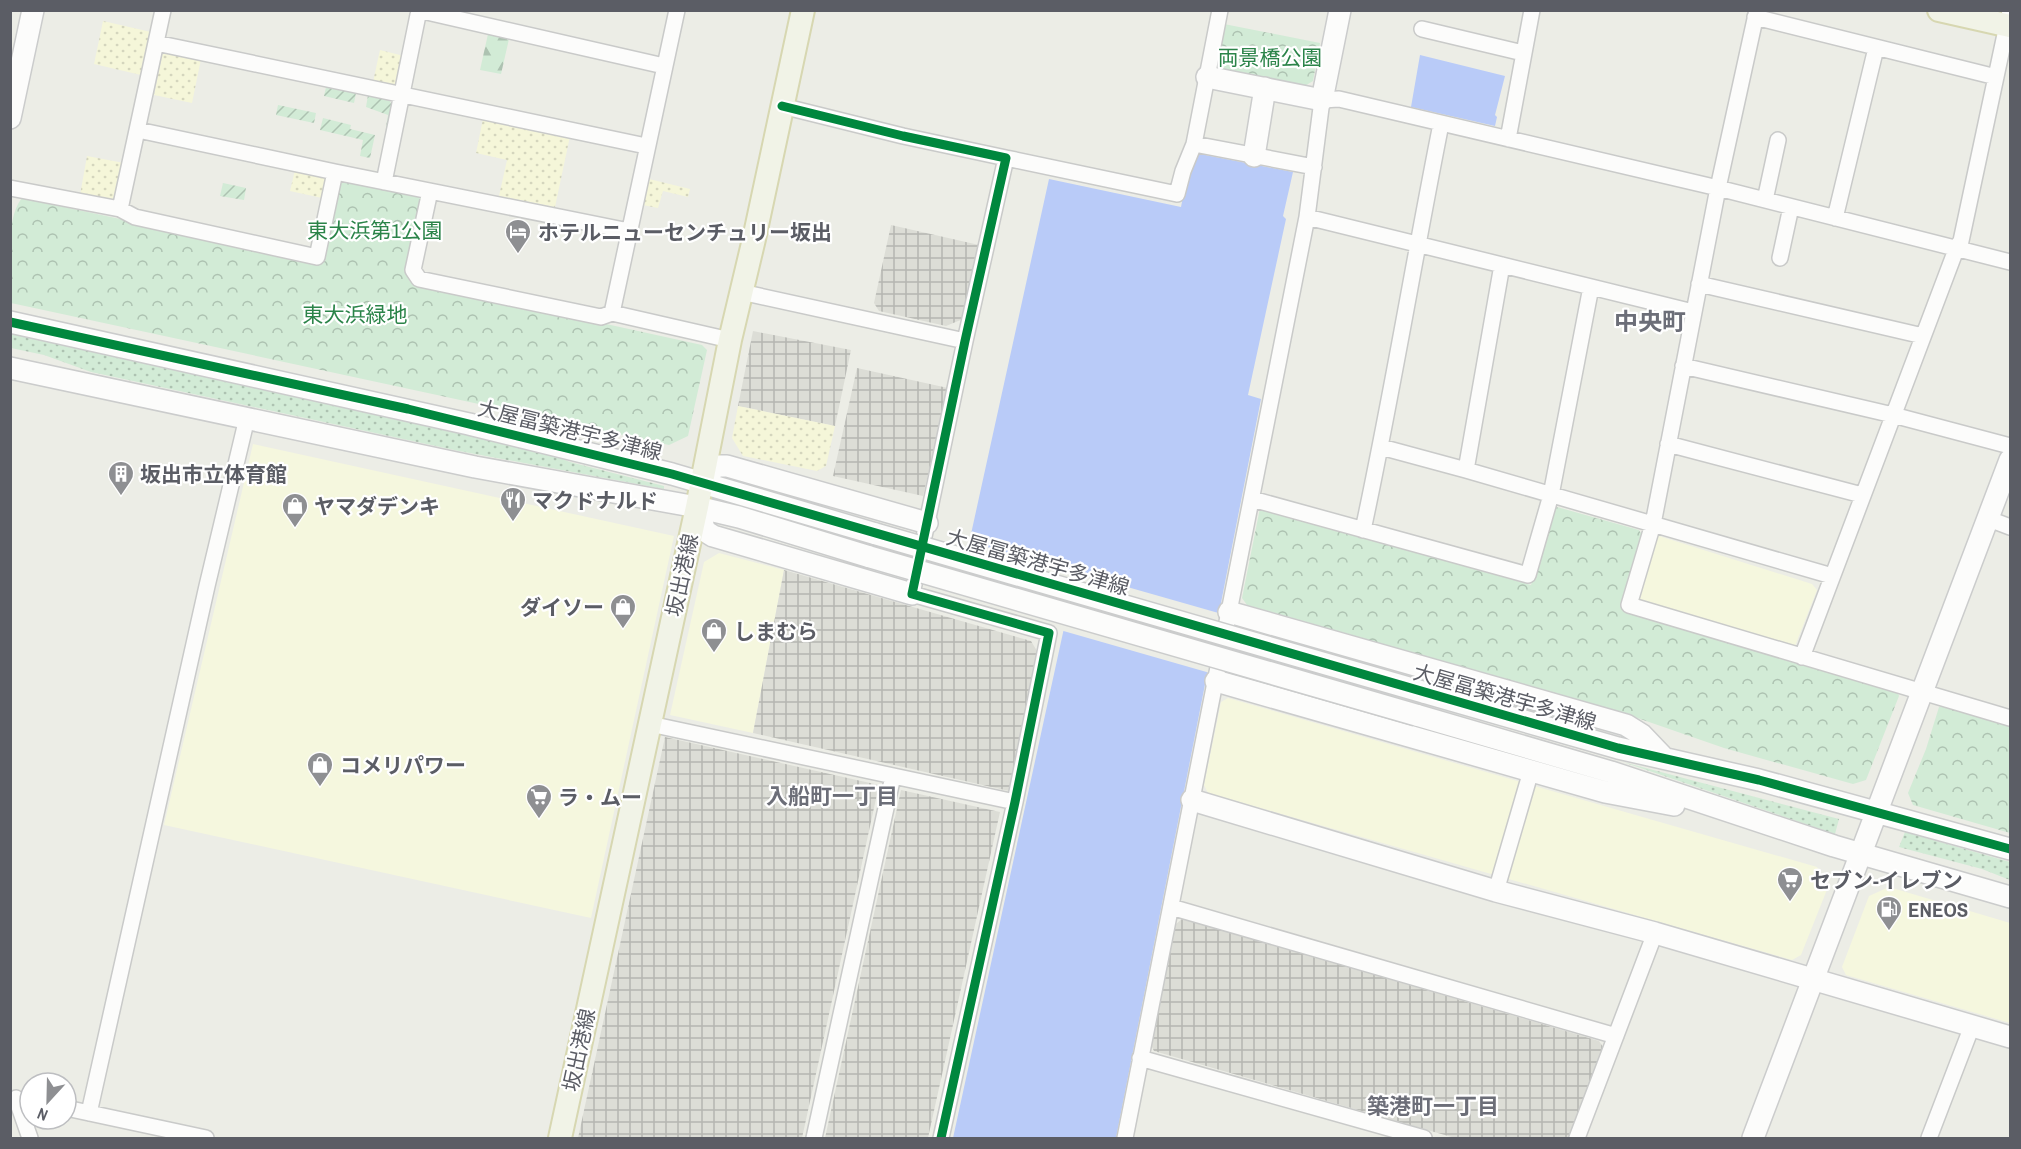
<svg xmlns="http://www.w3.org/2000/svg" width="2021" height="1149" viewBox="0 0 2021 1149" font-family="'Archivo Narrow','Noto Sans JP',sans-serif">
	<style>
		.commercial { fill: #f5f7de }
		.industrial { fill: url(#industrial-grid) }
		.grass { fill: url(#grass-dots) }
		.forest { fill: url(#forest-firs) }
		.sand { fill: url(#sand-dots) }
		.park { fill: url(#park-crowns) }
		.garden { fill: url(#garden-furrows) }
		.water { fill: #b9cbf8 }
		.pier { fill: #ecede6 }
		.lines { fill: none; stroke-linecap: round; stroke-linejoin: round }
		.street-casing { stroke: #c9cac9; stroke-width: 18 }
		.secondary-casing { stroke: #cbcccc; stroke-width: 24 }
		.primary-casing { stroke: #d7d7b1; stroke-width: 26 }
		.street { stroke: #fcfcfb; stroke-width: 15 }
		.secondary { stroke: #fcfcfb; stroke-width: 21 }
		.primary { stroke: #f1f3e7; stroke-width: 22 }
		.secondary-bridge-casing { stroke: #cbcccc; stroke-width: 24; stroke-linecap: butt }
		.secondary-bridge { stroke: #fcfcfb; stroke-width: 21 }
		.cycleway-casing { stroke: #fff; stroke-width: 13 }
		.cycleway { stroke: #00873e; stroke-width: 9 }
		.labels { text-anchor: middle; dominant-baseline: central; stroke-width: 4.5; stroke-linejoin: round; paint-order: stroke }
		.park-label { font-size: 21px; fill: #2b8449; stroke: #fff }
		.poi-label { font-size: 21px; font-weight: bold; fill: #5b5d65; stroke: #fff; text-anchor: start }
		.street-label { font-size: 21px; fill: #5b5d65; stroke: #fff }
		.neighbourhood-label { font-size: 22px; font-weight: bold; fill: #6c6e78; stroke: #fff }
		.quarter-label { font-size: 24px; font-weight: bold; fill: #6c6e78; stroke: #fff }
	</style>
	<defs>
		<pattern id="industrial-grid" width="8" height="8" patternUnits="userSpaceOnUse" patternTransform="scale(1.5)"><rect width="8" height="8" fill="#dcddd6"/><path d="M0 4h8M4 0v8" fill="none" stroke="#b5b6b1"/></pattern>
		<pattern id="grass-dots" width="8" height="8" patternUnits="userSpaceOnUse" patternTransform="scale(1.5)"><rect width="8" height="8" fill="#d2ebd6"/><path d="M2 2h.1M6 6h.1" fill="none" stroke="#adc2b1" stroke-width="1.8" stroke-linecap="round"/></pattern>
		<pattern id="forest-firs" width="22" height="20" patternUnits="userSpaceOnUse" patternTransform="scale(1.5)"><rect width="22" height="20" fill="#d2ebd6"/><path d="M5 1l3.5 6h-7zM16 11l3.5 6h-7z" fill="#adc2b1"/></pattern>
		<pattern id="sand-dots" width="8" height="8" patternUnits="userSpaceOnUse" patternTransform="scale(1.5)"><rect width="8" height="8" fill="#f5f6d9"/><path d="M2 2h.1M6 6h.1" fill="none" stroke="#d4d5bd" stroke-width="1.8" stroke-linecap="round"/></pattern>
		<pattern id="park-crowns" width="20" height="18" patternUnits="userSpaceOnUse" patternTransform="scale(1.5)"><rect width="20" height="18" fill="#d2ebd6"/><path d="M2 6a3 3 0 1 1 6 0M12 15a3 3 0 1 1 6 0" fill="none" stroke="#adc2b1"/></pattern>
		<pattern id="garden-furrows" width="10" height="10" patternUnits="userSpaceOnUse" patternTransform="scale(1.5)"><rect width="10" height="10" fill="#d2ebd6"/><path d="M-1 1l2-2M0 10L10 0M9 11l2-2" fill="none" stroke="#adc2b1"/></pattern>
	</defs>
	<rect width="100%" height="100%" fill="#ecede6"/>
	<path class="commercial" d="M253 444 674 536 591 918 164 825Z
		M1659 536 1812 584 1817 590 1795 646 1788 648 1640 603 1637 597 1654 538Z
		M719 553 784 570 753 733 670 715 704 562Z
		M1228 698 1817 867 1828 887 1801 955 1792 960 1208 793 1204 785 1221 702Z
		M1889 887 2010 923V1023L1846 975 1842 967 1869 896Z"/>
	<path class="industrial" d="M891 225 979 245 963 319 946 326 879 311 874 303Z
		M753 331 851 350 835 426 738 406Z
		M857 368 948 388 923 496 833 476Z
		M784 570 1031 641 1037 651 1009 791 753 733Z
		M665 737 879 785 802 1138H578Z
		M901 790 1000 812 928 1138H825Z
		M1183 918 1599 1041 1603 1047 1568 1138H1455L1154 1051 1151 1045 1176 924Z"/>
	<path class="grass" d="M11 330 532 447 570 462 664 486V489L459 451 91 372 44 355 11 348Z
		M1623 762 1839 819 1835 834Z
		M1905 832 2010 862V880L1982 869 1899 847Z"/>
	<path class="forest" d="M488 34 509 39 501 74 480 70Z"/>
	<path class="sand" d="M103 21 151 32 141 75 94 64Z
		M380 50 404 56 397 87 373 82Z
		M163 51 201 59 192 103 154 95Z
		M483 119 570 136 555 207 499 196 507 160 476 153Z
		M87 156 124 163 118 195 109 201 80 195Z
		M295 170 326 176 322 198 290 191Z
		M649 179 690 189 688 197 663 191 658 208 643 205Z
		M738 406 835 426 826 466 817 471 743 456 732 438Z"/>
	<path class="park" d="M1224 24 1320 43 1313 81 1303 87 1227 73 1217 58Z
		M344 181 420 196 423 202 409 281 702 345 707 350 688 436 669 445 11 303C11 275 4 220 22 198L322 262 340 183Z
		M1557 507 1639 530 1642 535 1622 610 1897 691 1899 696 1866 780 1853 784 1724 748 1626 714 1247 605 1242 598 1260 508 1531 585 1553 510Z
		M1944 705 2010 724V833L1913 805 1908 793 1926 749 1939 707Z"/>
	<path class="garden" d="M326 87 356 93 354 103 324 96Z
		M368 95 389 100 392 105 387 127H386L388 115 366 107Z
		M278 105 316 113 314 123 276 115Z
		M323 118 351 125 350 129 375 135 370 158 360 156 363 140 320 130Z
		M223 183 246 188 244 200 220 196Z"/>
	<path class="water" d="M1420 55 1505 76 1495 115 1497 117 1495 126 1411 107Z
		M1195 153 1293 172 1283 216 1286 219 1248 395 1261 399 1116 1138H953L1076 573 1046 564 962 575 1049 179 1181 207 1188 171Z"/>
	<path class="pier" d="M966 541 1222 614 1210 673 1060 630 1072 574 1048 567 1041 599 959 575Z"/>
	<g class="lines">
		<defs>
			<path id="street" d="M418 10 664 66
				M1757 10 1718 188 1653 524 1629 605 2010 718
				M1755 17 1996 77
				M1422 29 1523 53
				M156 43 646 146
				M782 106 903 136 1006 158 965 341 912 594 1049 633 1015 802 941 1138
				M138 130 335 172 629 231
				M1508 139 1532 10
				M1194 144 1314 167
				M1006 158 1177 194 1183 171 1194 144 1220 10
				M384 182 419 10
				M10 188 120 209 135 217 317 257 335 172
				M430 191 413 270 419 279 601 317 612 313 730 340
				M1765 200 1778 140
				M120 209 163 10
				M1307 217 1693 312
				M1835 218 1876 48
				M1780 258 1791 207
				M1699 284 1923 336
				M741 292 965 341
				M612 313 677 10
				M1683 366 1893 415 2010 446
				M1668 444 1862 495
				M1381 447 1466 470 1832 576
				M1466 470 1502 265
				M1252 499 1528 575 1551 495 1591 287
				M1989 519 2010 527
				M1363 530C1392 395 1414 259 1441 124
				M1802 657 1957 247 1961 241 2010 11
				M650 724 1015 802
				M1496 891 1531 771
				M1171 907 1616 1036
				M1140 1058 1424 1138
				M16 1098 30 1138
				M66 1108 206 1138
				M89 1113 207 586 247 418
				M814 1138 893 776
				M1125 1138 1307 217 1322 100 1339 99 1718 188 2010 262
				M1577 1138 1655 933
				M1929 1138 1972 1026"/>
			<path id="secondary" d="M1207 77 1322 100 1340 10
				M10 118 33 10
				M1254 156 1265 88
				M10 322 469 424 672 474 876 534
				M10 368 475 467 697 507 739 517 870 557
				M702 482 716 466H727L927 523
				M697 507 705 531 713 536 912 594
				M1229 612 1626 725 1642 735 1664 758
				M1216 681 1605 792 1674 805
				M1423 692 1618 748 1759 780 2010 849
				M1416 715 1611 772 1834 846 2010 897
				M1192 800 1496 891 1655 933 2010 1037
				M1753 1138 2010 460"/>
			<path id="primary" d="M1939 10 2010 26
				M560 1138 697 507 730 340 754 239 803 10"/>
		</defs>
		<use href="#street" class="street-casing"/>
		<use href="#secondary" class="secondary-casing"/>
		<use href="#primary" class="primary-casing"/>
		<use href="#street" class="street"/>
		<use href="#secondary" class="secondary"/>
		<use href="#primary" class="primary"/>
		<defs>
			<path id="secondary-bridge" d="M876 534 1423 692
				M870 557 1416 715"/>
		</defs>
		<use href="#secondary-bridge" class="secondary-bridge-casing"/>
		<use href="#secondary-bridge" class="secondary-bridge"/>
		<defs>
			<path id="cycleway" d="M782 106 903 136 1006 158 965 341 912 594 1049 633 1015 802 941 1138
				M10 322 408 409 672 474 1618 748 1759 780 2010 849"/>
		</defs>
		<use href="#cycleway" class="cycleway-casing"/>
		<use href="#cycleway" class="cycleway"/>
	</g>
	<defs>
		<symbol id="hotel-pin" viewBox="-11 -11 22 30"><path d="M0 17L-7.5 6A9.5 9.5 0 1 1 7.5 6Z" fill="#8e8f92" stroke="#fff"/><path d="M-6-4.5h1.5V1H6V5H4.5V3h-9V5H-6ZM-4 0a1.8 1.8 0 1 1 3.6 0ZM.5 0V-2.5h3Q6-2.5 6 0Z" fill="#fff"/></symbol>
		<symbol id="building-pin" viewBox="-11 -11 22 30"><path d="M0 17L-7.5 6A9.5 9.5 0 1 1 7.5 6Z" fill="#8e8f92" stroke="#fff"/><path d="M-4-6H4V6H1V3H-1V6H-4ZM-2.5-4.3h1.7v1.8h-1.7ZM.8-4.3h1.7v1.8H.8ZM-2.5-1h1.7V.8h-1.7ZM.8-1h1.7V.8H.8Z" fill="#fff"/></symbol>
		<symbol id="restaurant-pin" viewBox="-11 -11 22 30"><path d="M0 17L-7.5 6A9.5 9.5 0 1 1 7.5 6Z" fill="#8e8f92" stroke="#fff"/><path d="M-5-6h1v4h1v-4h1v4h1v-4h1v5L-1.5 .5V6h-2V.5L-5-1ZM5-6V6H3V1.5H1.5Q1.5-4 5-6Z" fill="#fff"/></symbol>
		<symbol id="shop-pin" viewBox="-11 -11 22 30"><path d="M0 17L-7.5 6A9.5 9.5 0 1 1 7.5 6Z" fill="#8e8f92" stroke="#fff"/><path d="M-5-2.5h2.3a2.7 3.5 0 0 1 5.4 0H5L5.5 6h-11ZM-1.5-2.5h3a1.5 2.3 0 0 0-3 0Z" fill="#fff"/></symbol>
		<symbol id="supermarket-pin" viewBox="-11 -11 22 30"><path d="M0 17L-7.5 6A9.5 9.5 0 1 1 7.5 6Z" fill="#8e8f92" stroke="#fff"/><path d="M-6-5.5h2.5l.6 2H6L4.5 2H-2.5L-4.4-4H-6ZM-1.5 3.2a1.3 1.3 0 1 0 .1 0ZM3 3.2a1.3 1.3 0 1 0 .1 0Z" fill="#fff"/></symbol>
		<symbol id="fuel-pin" viewBox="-11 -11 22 30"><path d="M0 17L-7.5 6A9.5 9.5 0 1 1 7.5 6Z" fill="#8e8f92" stroke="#fff"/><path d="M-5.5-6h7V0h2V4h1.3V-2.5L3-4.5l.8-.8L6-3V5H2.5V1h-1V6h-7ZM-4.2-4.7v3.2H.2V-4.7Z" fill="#fff"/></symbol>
	</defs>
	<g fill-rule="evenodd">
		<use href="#hotel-pin" x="503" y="217" width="30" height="40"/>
		<use href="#building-pin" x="106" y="459" width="30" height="40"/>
		<use href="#restaurant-pin" x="498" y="485" width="30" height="40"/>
		<use href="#shop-pin" x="280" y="491" width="30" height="40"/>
		<use href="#shop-pin" x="608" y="592" width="30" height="40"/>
		<use href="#shop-pin" x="699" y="616" width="30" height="40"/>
		<use href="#shop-pin" x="305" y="750" width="30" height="40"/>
		<use href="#supermarket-pin" x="524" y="782" width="30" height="40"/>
		<use href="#supermarket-pin" x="1775" y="865" width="30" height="40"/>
		<use href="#fuel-pin" x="1874" y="894" width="30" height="40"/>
	</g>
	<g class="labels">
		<g class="park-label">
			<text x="1270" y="57">両景橋公園</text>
			<text x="375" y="230">東大浜第1公園</text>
			<text x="355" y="314">東大浜緑地</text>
		</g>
		<g class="poi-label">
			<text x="538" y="232">ホテルニューセンチュリー坂出</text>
			<text x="140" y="474">坂出市立体育館</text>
			<text x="532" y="500">マクドナルド</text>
			<text x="314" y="506">ヤマダデンキ</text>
			<text x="604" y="607" text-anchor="end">ダイソー</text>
			<text x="734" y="631">しまむら</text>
			<text x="340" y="765">コメリパワー</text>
			<text x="558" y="797">ラ・ムー</text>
			<text x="1810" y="880">セブン-イレブン</text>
			<text x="1908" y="909">ENEOS</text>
		</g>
		<g class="street-label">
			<text transform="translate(570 430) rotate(14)">大屋冨築港宇多津線</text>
			<text transform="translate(1038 562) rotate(16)">大屋冨築港宇多津線</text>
			<text transform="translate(682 575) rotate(-78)">坂出港線</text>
			<text transform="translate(1505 697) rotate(16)">大屋冨築港宇多津線</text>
			<text transform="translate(579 1050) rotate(-78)">坂出港線</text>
		</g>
		<g class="neighbourhood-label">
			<text x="832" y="796">入船町一丁目</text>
			<text x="1433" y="1106">築港町一丁目</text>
		</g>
		<g class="quarter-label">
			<text x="1650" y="321">中央町</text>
		</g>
	</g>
	<rect width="2021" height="1149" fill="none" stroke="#5b5d65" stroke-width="24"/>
	<g transform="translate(48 1101) rotate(202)"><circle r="28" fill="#ffffff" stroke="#bdbec1" stroke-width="1.5"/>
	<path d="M0-4.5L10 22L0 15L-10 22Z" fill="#8e8f92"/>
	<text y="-9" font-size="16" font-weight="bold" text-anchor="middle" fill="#5b5d65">N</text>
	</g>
</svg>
